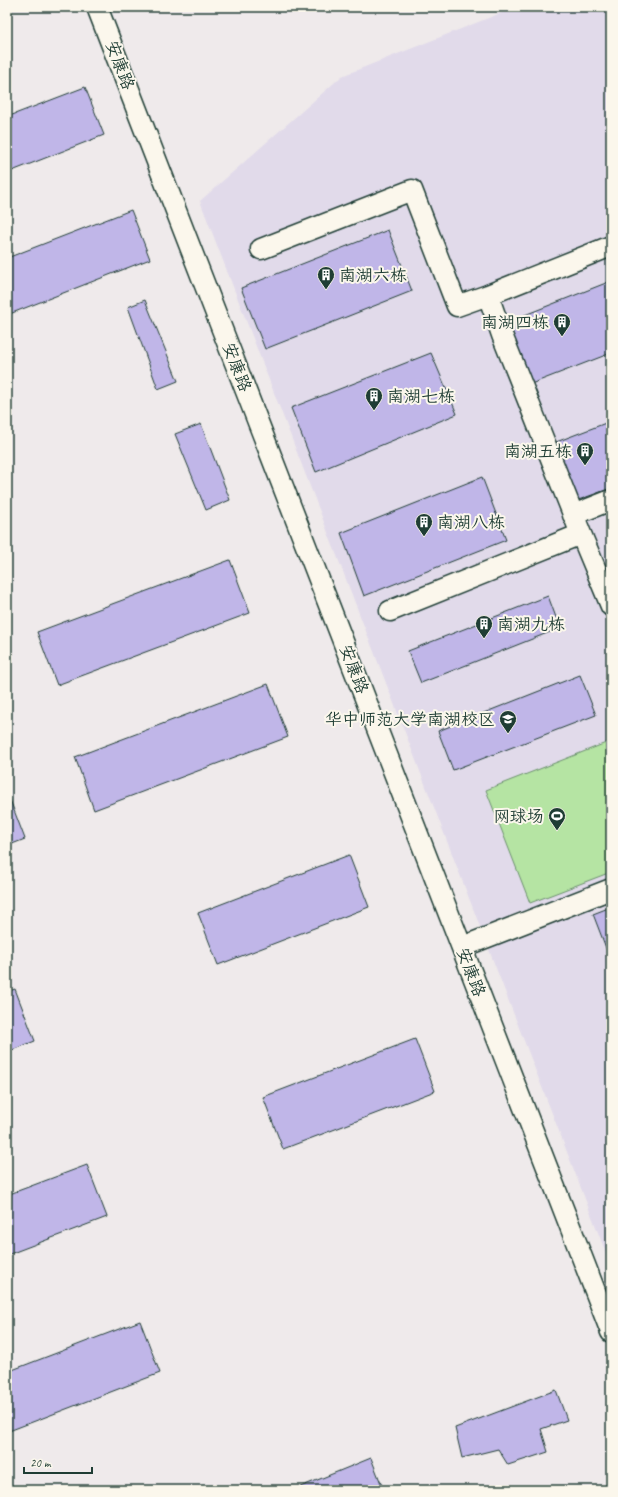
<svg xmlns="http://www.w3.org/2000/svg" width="618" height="1497" viewBox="0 0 618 1497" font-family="Caveat,'LXGW WenKai TC',sans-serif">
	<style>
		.built { fill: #e1daea }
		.green { fill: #b5e4a3; stroke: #6a906c }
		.building { fill: #c0b6e8; stroke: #1f3d34 }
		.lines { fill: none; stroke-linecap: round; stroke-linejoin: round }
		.minor-casing { stroke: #1f3d34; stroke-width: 23 }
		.minor { stroke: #fbf7ec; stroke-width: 20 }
		.labels { text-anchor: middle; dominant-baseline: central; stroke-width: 4; stroke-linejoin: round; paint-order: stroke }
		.street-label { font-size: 17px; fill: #1f3d34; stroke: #fbf7ec }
		.poi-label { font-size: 17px; fill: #1f3d34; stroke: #fbf7ec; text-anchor: start }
	</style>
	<rect width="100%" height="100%" fill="#efeaeb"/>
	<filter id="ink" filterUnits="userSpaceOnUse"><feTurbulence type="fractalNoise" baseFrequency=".025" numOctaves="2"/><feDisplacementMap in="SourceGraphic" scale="8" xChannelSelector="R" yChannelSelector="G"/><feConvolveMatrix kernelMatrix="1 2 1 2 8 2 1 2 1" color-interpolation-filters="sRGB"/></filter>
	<g filter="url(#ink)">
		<path class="built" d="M516 7H611V1266L200 201 342 76Z"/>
		<path class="green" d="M611 741V872L530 903 486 790Z"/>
		<path class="building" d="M85 87 104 135 7 173V117Z
			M131 210 150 259 7 315V258Z
			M388 230 412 291 265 349 241 288Z
			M611 281V353L531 384 507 322Z
			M145 300 178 381 158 389 128 307Z
			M431 353 457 414 316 472 291 408Z
			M611 421V488L573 502 551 444Z
			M201 424 230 500 206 510 175 434Z
			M482 477 506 540 364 596 341 533Z
			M230 560 250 613 57 685 37 632Z
			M548 596 560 628 421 683 408 651Z
			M580 675 596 715 453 770 438 731Z
			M268 684 288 737 94 810 75 757Z
			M7 792 25 839 7 846Z
			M349 855 369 907 218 965 198 913Z
			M611 907V961L593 914Z
			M15 989 35 1041 7 1052V992Z
			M415 1039 435 1091 283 1149 263 1097Z
			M87 1165 107 1217 7 1255V1195Z
			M140 1321 160 1373 9 1431 7 1425V1372Z
			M556 1390 567 1420 541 1429 548 1452 508 1465 498 1449 462 1458 455 1428Z
			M371 1458 382 1486 373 1490H293Z"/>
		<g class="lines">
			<defs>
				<path id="minor" d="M97 7 611 1332
					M611 246 488 295 502 335 581 534 611 606
					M261 249 412 190 457 306 488 295
					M573 515 611 500
					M390 611 581 534
					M462 947 611 889"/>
			</defs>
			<use href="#minor" class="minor-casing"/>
			<use href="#minor" class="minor"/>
		</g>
	</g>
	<defs>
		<symbol id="building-pin" viewBox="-11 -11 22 30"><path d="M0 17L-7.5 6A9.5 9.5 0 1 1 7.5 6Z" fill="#1f3d34" stroke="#fbf7ec"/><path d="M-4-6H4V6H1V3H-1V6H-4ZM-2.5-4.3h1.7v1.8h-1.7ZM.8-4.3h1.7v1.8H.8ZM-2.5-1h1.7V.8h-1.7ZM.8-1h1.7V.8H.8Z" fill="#fff"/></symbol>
		<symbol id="university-pin" viewBox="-11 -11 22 30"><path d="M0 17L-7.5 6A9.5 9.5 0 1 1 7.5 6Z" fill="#1f3d34" stroke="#fbf7ec"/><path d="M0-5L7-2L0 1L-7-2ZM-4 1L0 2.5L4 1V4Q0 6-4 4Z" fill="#fff"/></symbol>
		<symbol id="stadium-pin" viewBox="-11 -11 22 30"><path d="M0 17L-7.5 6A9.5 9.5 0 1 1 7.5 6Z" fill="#1f3d34" stroke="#fbf7ec"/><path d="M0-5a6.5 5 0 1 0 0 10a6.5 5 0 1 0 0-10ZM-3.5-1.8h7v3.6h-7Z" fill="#fff"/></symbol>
	</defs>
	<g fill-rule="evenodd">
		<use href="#building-pin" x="316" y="265" width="20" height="27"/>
		<use href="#building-pin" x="552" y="312" width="20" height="27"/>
		<use href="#building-pin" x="364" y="386" width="20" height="27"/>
		<use href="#building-pin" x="575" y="441" width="20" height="27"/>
		<use href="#building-pin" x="414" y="512" width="20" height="27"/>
		<use href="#building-pin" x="474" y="614" width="20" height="27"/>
		<use href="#university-pin" x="498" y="709" width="20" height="27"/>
		<use href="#stadium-pin" x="547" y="806" width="20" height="27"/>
	</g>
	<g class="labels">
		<g class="street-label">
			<text transform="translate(120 65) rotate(69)">安康路</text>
			<text transform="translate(237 367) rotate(69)">安康路</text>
			<text transform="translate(354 669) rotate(69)">安康路</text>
			<text transform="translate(471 972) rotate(69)">安康路</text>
		</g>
		<g class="poi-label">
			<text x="339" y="275">南湖六栋</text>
			<text x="549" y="322" text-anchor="end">南湖四栋</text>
			<text x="387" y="396">南湖七栋</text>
			<text x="572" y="451" text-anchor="end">南湖五栋</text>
			<text x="437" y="522">南湖八栋</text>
			<text x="497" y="624">南湖九栋</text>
			<text x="495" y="719" text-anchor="end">华中师范大学南湖校区</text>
			<text x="544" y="816" text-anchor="end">网球场</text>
		</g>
	</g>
	<rect width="618" height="1497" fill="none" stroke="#fbf7ec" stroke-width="24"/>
	<rect x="12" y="12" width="594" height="1473" fill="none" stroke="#1f3d34" stroke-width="1.5" filter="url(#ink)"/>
	<path d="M24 1467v6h68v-6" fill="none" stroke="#1f3d34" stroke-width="2"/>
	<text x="30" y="1467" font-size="12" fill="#1f3d34" stroke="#fbf7ec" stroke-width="3" paint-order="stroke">20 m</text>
</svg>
